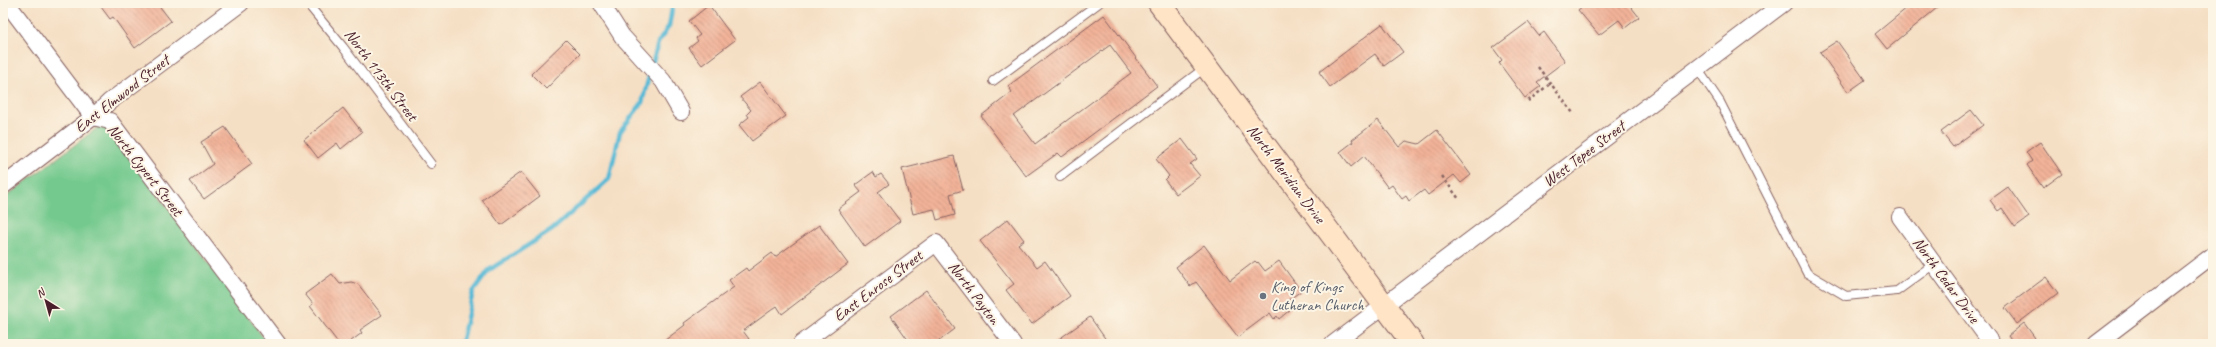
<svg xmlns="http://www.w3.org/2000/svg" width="2216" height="347" viewBox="0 0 2216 347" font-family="Caveat,sans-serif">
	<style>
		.green { fill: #73c98e; stroke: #5e745c }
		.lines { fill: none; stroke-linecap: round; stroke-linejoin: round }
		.stream { stroke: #57b9d5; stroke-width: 4.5 }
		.building { fill: url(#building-back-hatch); fill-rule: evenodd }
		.lane-casing { stroke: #866261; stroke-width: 10 }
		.street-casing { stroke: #866261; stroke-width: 18 }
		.secondary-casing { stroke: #866261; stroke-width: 24 }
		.path { stroke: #866261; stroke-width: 2.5; stroke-dasharray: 3 3; stroke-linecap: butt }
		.lane { stroke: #fff; stroke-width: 8 }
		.street { stroke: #fff; stroke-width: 16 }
		.secondary { stroke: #ffe4c6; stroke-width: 22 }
		.worship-dot { fill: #6b7280; stroke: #fcf5e5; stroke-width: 1.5 }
		.labels { text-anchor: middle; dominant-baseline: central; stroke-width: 4; stroke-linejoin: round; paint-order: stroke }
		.street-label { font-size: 16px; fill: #4a1f2b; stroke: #fcf5e5 }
		.worship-label { font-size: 16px; fill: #5b616d; stroke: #fcf5e5; text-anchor: start }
	</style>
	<defs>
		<pattern id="building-back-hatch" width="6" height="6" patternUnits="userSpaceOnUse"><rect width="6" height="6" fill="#f2b399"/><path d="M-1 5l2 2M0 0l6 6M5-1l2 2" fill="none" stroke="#c6917d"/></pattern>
	</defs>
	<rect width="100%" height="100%" fill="#fcf5e5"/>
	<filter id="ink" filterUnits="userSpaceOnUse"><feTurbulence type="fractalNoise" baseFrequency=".025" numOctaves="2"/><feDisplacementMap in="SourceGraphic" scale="8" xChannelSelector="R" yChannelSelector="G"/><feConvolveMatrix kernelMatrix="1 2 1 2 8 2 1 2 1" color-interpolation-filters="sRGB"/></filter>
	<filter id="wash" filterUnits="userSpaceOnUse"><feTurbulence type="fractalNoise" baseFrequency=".012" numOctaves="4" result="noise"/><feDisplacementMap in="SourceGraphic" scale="16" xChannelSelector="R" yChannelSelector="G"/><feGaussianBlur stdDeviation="0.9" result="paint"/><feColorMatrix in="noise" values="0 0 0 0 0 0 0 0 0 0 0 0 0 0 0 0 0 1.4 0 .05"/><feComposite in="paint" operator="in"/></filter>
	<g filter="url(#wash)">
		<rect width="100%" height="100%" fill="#f5dfc4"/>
		<path class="green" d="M105 122 268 344H3V199Z"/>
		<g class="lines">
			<path class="stream" d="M652 65 658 43 669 26 673 3
				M461 344 473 292 489 270 552 230 609 179 620 132 642 103 650 72"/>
		</g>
		<g id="blocks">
			<path class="building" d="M98 3H157L171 21 135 48 113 17 110 19Z
				M1587 3H1628L1639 17 1625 28 1619 20 1599 35 1578 10Z
				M1913 3H1943L1887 49 1875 34Z
				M709 5 735 40 702 65 689 48 698 41 696 38 700 35 689 21Z
				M1104 15 1157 86 1062 157 1058 153 1026 176 981 116 1012 92 1008 86ZM1110 45 1131 73 1035 144 1014 116Z
				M1528 22 1539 36 1544 32 1565 61 1537 82 1541 86 1525 98 1499 63 1502 60 1493 48Z
				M1382 24 1403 52 1384 66 1375 54 1330 87 1319 72Z
				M566 40 580 54 546 89 531 74Z
				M1837 41 1865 80 1848 92 1820 52Z
				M760 82 786 116 752 141 739 125 749 117 747 114 751 110 740 97Z
				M343 108 362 132 341 149 337 143 318 158 304 140Z
				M1971 110 1983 125 1953 147 1941 132Z
				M1378 120 1399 147 1406 141 1419 144 1437 130 1471 175 1461 183 1454 175 1428 195 1424 190 1409 201 1406 196 1402 199 1392 185 1388 188 1364 156 1351 167 1340 152 1353 142 1352 140Z
				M225 127 252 164 204 199 190 181 213 164 201 142Z
				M1182 139 1197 159 1190 164 1200 176 1176 194 1165 180 1169 176 1156 159Z
				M2040 142 2062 174 2043 188 2027 165 2032 161 2026 152Z
				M954 156 963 190 950 194 955 215 937 220 934 209 913 214 902 169Z
				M521 172 540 196 501 225 482 200Z
				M873 172 876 177 881 174 889 184 878 192 900 221 865 247 838 209 861 192 855 185Z
				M2008 187 2029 217 2015 227 2002 208 1998 211 1990 200Z
				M1008 219 1024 240 1018 244 1037 267 1045 261 1070 296 1032 324 1006 290 1014 284 980 241Z
				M819 225 848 264 782 314 777 306 743 331 749 339 742 344H660L685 325 684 323 734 287 729 280 746 268 748 271 772 253 775 257Z
				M1204 245 1230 280 1255 261 1257 263 1258 262 1265 271 1279 261 1301 291 1287 301 1291 309 1279 319 1277 316 1274 319 1270 313 1238 337 1196 282 1190 286 1176 267Z
				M332 274 340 284 351 282 358 284 382 315 360 330 362 333 347 344H339L310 306 313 304 305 294Z
				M2046 277 2058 293 2017 324 2005 308Z
				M926 290 955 329 935 344H911L891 316Z
				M1090 317 1109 344H1052Z
				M2024 323 2035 338 2028 344H2014L2008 336Z"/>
		</g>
	</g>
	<g filter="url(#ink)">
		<use href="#blocks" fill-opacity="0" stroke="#866261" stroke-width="1"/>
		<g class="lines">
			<defs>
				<path id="lane" d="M307 3 343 47 431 164
					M1697 68 1720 102 1807 273 1846 296 1897 291 1934 264
					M993 81 1099 3
					M1060 177 1206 67"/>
				<path id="street" d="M7 3 93 117 110 121 278 344
					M601 3 622 36 663 81 681 112
					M3 186 93 117 109 102 241 3
					M1900 217 1992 344
					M801 344 936 243 1013 344
					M1333 344 1784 3
					M2096 344 2213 255"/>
				<path id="secondary" d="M1159 3 1413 344"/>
			</defs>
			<use href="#lane" class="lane-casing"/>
			<use href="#street" class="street-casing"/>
			<use href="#secondary" class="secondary-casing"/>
			<path class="path" d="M1538 67 1573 113
				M1528 101 1551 83
				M1442 176 1459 199"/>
			<use href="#lane" class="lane"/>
			<use href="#street" class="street"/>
			<use href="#secondary" class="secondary"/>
		</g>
	</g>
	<circle class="worship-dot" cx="1263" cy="296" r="4"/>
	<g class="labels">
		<g class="street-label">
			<text transform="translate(381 75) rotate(53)">North 113th Street</text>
			<text transform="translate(122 94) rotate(-38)">East Elmwood Street</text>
			<text transform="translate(1584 154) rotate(-37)">West Tepee Street</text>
			<text transform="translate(145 170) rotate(52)">North Cypert Street</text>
			<text transform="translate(1286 174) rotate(53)">North Meridian Drive</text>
			<text transform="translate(1946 280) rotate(54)">North Cedar Drive</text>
			<text transform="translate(878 286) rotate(-37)">East Enrose Street</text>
			<text transform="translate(974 293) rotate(53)">North Payton</text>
		</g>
		<g class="worship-label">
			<text x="1271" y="287">King of Kings<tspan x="1271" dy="18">Lutheran Church</tspan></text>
		</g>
	</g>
	<rect width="2216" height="347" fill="none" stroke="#fcf5e5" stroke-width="16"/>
	<g transform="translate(46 301) rotate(323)" stroke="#fcf5e5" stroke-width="3" paint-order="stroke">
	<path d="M0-3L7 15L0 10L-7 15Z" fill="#4a1f2b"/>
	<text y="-6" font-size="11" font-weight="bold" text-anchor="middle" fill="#4a1f2b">N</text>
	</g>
</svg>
